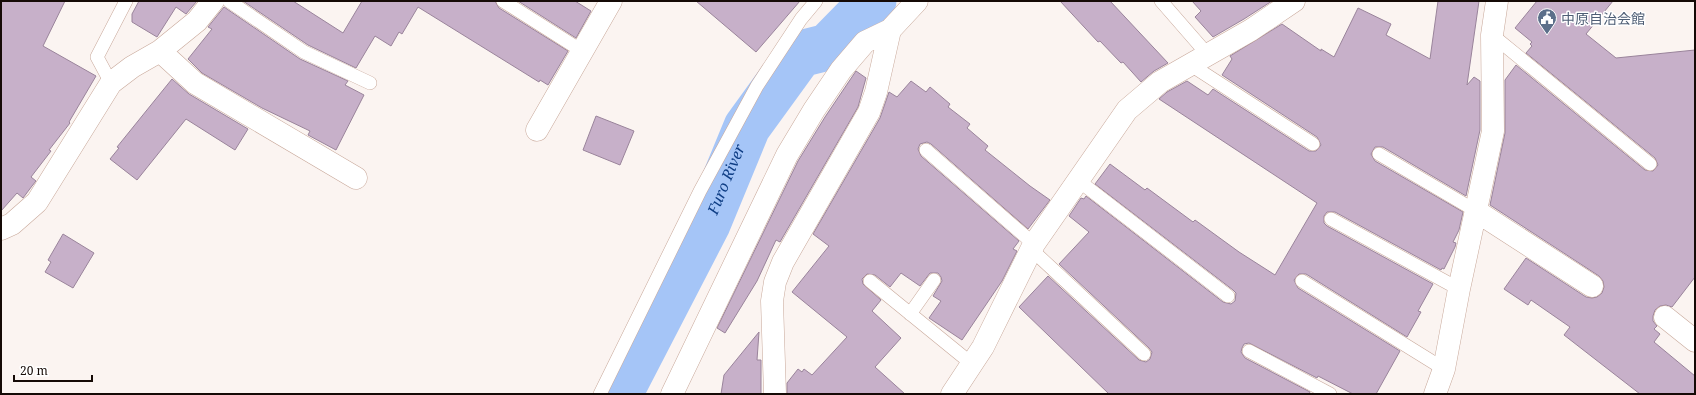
<svg xmlns="http://www.w3.org/2000/svg" width="1696" height="395" viewBox="0 0 1696 395" font-family="'Noto Serif','Noto Sans JP',serif">
	<style>
		.lines { fill: none; stroke-linecap: round; stroke-linejoin: round }
		.river { stroke: #a5c5f7; stroke-width: 47 }
		.building { fill: #c7b0c9; stroke: #9a849b }
		.service-casing { stroke: #c8a89a; stroke-width: 14 }
		.minor-casing { stroke: #c8a89a; stroke-width: 23 }
		.service { stroke: #fff; stroke-width: 13 }
		.minor { stroke: #fff; stroke-width: 22 }
		.labels { text-anchor: middle; dominant-baseline: central; stroke-width: 3; stroke-linejoin: round; paint-order: stroke }
		.service-label { font-size: 14px; fill: #4e5e75; stroke: #fff; text-anchor: start }
		.water-label { font-size: 15px; font-style: italic; fill: #0f3e85; stroke: #fff }
	</style>
	<rect width="100%" height="100%" fill="#fbf4f1"/>
	<g class="lines">
		<path class="river" id="s1" d="M619 394 707 224 747 127 800 54 828 47 873 1"/>
	</g>
	<path class="building" d="M1 1H65L43 46 96 76 69 122 70 123 49 150 51 151 31 177 36 181 32 186 23 198 17 193 1 211Z
		M139 1H197L186 14 176 7 157 37 132 22V14Z
		M243 1H293L343 33 362 1H495L499 8 568 51 548 85 540 80 539 82 418 7 402 34 399 32 391 46 375 36 356 68 308 45Z
		M518 1H575L591 11 576 38Z
		M696 1H800L756 52Z
		M1060 1H1110L1168 63 1154 71 1141 82 1123 62 1121 63 1100 41 1098 42Z
		M1192 1H1272L1244 19 1213 37 1195 17 1201 11Z
		M1438 1H1479L1467 85 1474 77 1480 81V130L1466 196 1383 147H1375L1371 154 1375 161 1463 212 1459 230 1453 242 1456 243 1455 247 1444 269 1442 268 1441 270 1335 212H1327L1324 216V223L1327 226 1433 284 1418 311 1421 312 1407 337 1306 274H1299L1294 280 1298 288 1400 351 1376 394H1353L1318 376 1317 378 1249 343 1244 344 1242 348 1241 352 1245 358 1310 392 1309 394H1109L1019 307 1048 276 1139 360 1146 362 1150 359 1152 352 1149 348 1059 264 1089 232 1069 216 1081 198 1084 199 1086 196 1223 302 1231 304 1235 301 1236 293 1233 290 1095 184 1110 164 1145 190 1147 188 1193 222 1195 220 1239 252 1275 275 1317 203 1159 99 1167 92 1187 81 1208 95 1213 89 1309 151H1316L1321 145 1317 137 1222 75 1232 59 1230 56 1282 24 1321 51V49L1334 57 1358 8 1391 24 1386 35 1430 59Z
		M1537 1H1613L1586 34 1616 58 1695 50V277L1672 307 1666 305 1660 306 1655 310 1653 316V321L1657 326 1654 329 1660 334 1654 342 1695 376V394H1640L1564 335 1570 327 1531 300 1528 305 1504 289 1526 258 1586 297 1592 298 1597 297 1602 293 1604 287 1603 281 1599 276 1490 205 1505 133V80L1516 65 1645 170 1653 171 1658 165 1655 158 1526 53 1532 46 1530 44 1532 42 1515 28Z
		M224 7 300 59 348 81 345 85 364 95 336 150 308 135 310 131 262 108 202 73 188 59 212 29 208 27Z
		M856 71 866 78 858 107 780 242 776 240 757 281 725 333 717 328 798 161 825 117Z
		M172 79 189 94 248 129 235 150 186 119 137 180 110 159 119 148 117 147Z
		M911 81 926 92 930 87 950 104 948 107 970 124 967 128 988 146 985 150 1030 186 1050 200 1028 229 931 144 927 142 920 144 918 149 921 156 1019 241 1013 249 1017 251 1002 281 962 340 929 318 941 301 933 296 942 281 941 277 938 273H930L920 286 901 273 890 287 875 275 867 274 862 279 863 284 881 300 872 311 901 338 875 367 905 394H787V383L798 369 802 372 804 369 812 375 847 337 792 292 829 246 813 234 880 118 889 92 897 97Z
		M596 116 634 131 620 165 583 150Z
		M63 234 94 253 73 288 45 272 51 262 48 260Z
		M759 332 757 360H761V394H721L724 375Z"/>
	<g class="lines">
		<defs>
			<path id="service" d="M229 1 304 52 370 83
				M503 1 582 51
				M1161 1 1208 55
				M1492 35 1650 164
				M1191 65 1313 144
				M111 83 97 57 126 1
				M926 150 1034 244
				M1379 154 1476 211
				M1079 181 1228 296
				M1331 219 1459 289
				M1032 250 1144 354
				M870 281 972 364
				M1302 281 1444 369
				M910 314 934 280
				M1249 351 1330 394
				M600 394 700 191 757 86 801 19 816 1"/>
			<path id="minor" d="M160 51 195 83 356 178
				M537 130 611 1
				M1476 211 1592 286
				M1 229 12 224 37 202 111 83 132 67 160 51 197 21 213 1
				M1665 317 1695 341
				M672 394 787 155 814 110 841 70 865 42 890 30
				M775 394 772 301 775 282 783 262 869 112 876 92 890 30 917 1
				M952 394 983 347 1034 244 1127 110 1160 82 1251 30 1294 1
				M1435 394 1444 369 1459 289 1493 131 1492 35 1497 1"/>
		</defs>
		<use href="#service" class="service-casing"/>
		<use href="#minor" class="minor-casing"/>
		<use href="#service" class="service"/>
		<use href="#minor" class="minor"/>
	</g>
	<defs>
		<symbol id="civic-pin" viewBox="-11 -11 22 30"><path d="M0 17L-7.5 6A9.5 9.5 0 1 1 7.5 6Z" fill="#5c6f8a" stroke="#fff"/><path d="M-.6-6.5H3V-4.5H.6V-3L4-1V1h2V6H-6V1h2V-1L-.6-3ZM-1.2 2.5V6h2.4V2.5Z" fill="#fff"/></symbol>
	</defs>
	<g fill-rule="evenodd">
		<use href="#civic-pin" x="1536" y="7" width="22" height="30"/>
	</g>
	<g class="labels">
		<g class="service-label">
			<text x="1561" y="18">中原自治会館</text>
		</g>
		<g class="water-label">
			<text stroke="none"><textPath href="#s1" startOffset="240">Furo River</textPath></text>
		</g>
	</g>
	<rect width="1696" height="395" fill="none" stroke="#150a06" stroke-width="4"/>
	<path d="M14 375v6h78v-6" fill="none" stroke="#150a06" stroke-width="2"/>
	<text x="20" y="375" font-size="12" fill="#150a06" stroke="#ffffff" stroke-width="3" paint-order="stroke">20 m</text>
</svg>
